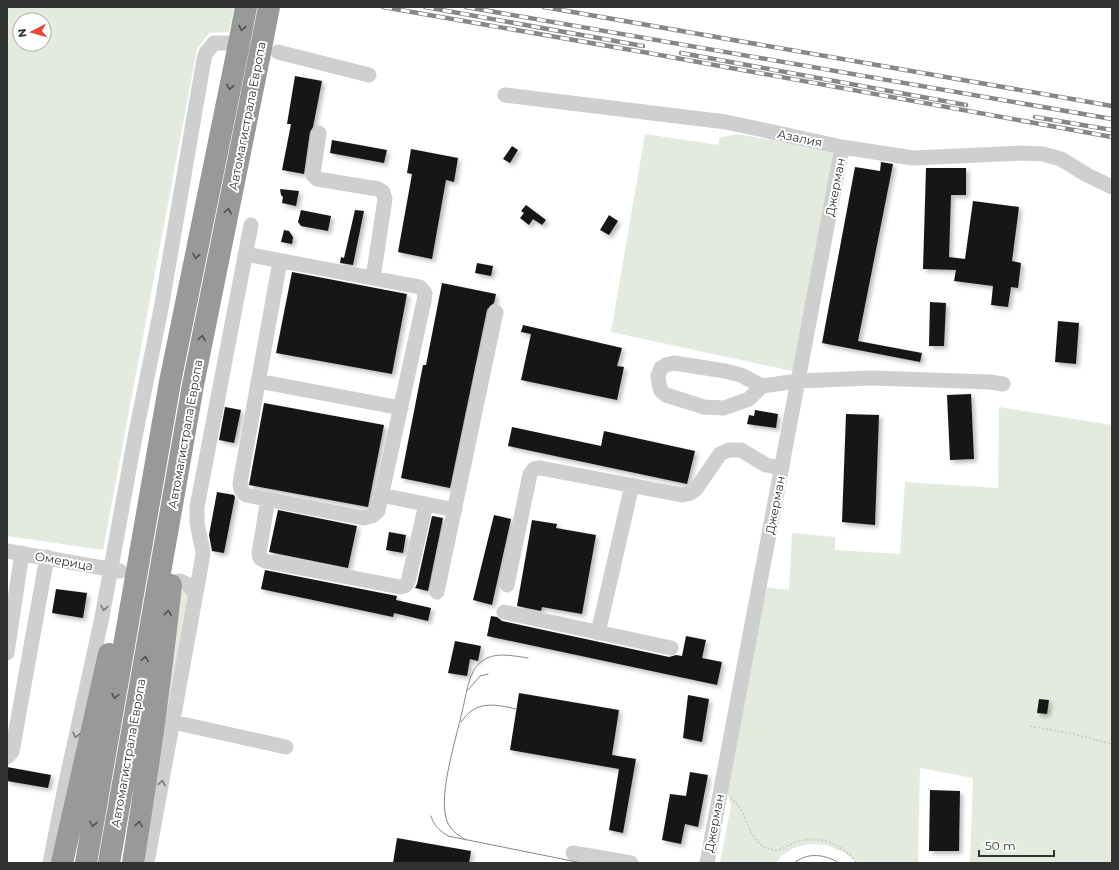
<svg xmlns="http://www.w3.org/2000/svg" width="1119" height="870" viewBox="0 0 1119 870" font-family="Montserrat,sans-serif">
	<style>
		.green { fill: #e3ebde; fill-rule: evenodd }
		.building { fill: #191919; filter: url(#shadow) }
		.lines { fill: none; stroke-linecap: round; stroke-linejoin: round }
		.path { stroke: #ccc; stroke-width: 2; stroke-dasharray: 2 2; stroke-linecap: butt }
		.minor { stroke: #cfcfcf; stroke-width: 15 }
		.highway { stroke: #999; stroke-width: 22 }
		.tram { stroke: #878787; stroke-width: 1 }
		.rail-casing { stroke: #878787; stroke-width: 4.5 }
		.rail { stroke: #fff; stroke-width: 3; stroke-dasharray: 9; stroke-linecap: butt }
		.highway-bridge { stroke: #999; stroke-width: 22 }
		.oneway { stroke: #515151 }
		.oneway2 { stroke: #797979 }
		.labels { text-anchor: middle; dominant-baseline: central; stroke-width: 4; stroke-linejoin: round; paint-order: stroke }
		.street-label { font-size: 12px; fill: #323232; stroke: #fff }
	</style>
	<defs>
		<filter id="shadow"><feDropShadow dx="3" dy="3" stdDeviation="2" flood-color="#0004"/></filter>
	</defs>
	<rect width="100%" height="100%" fill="#fff"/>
	<path class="green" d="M7 7H234L229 32 209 33 197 49 103 550 7 536ZM20 20H44V44H20Z
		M645 134 719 145V138L736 134 834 151 792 371 611 332Z
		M999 407 1112 425V863H970L973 778 920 768 918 863H860L845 853 826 845 809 844 793 848 781 856 776 863H720L731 805 726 788 765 587 789 590 792 533 835 537V550L900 554 905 482 998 488Z
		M179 585 189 593 142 863Z"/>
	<path class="building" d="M295 76 322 81 313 127 310 132 304 174 282 170 291 124H287Z
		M332 140 387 150 384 163 330 153Z
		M512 146 518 150 510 163 503 159Z
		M411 149 458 158 454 182 446 180 432 259 398 252 412 174 407 173Z
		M881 162 893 164 858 341 922 353 920 362 822 343 855 167 880 171Z
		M926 168H966V195H951L949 257 965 259 973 201 1019 207 1012 261 1021 263 1018 288 1011 287 1008 307 991 305 993 286 954 281 956 270 923 269Z
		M280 189 299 191 296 206 282 203 283 197 281 195Z
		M526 205 546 220 542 225 533 219 529 225 520 218 524 213 521 211Z
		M301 210 331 216 328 231 301 226 298 222Z
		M355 210 364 211 353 265 340 263 341 257 344 258Z
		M609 215 618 221 609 235 600 230Z
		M284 230 289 231 293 237 292 244 281 242Z
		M477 263 493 266 491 276 475 273Z
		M292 272 407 294 392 374 276 353Z
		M442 283 496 294 494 303 490 306 487 310 450 488 401 478 423 365H426Z
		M930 302 946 303 944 346H929Z
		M1058 321 1079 323 1076 364 1055 362Z
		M523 325 622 348 617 366 624 367 617 400 521 380 531 334 521 332Z
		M971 394 974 459 950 460 947 395Z
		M264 403 384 425 368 507 249 485Z
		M225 407 241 410 234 443 219 440Z
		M755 410 778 414 776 428 747 424 749 415 754 416Z
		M846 414 879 415 875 525 842 522Z
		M512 427 601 446 604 431 695 451 687 484 508 446Z
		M217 492 234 495 235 497 224 553 212 551 209 535Z
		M278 510 357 526 348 568 269 552Z
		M494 515 511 519 492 605 473 600Z
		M432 516 443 518 428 591 415 588 417 584Z
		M532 520 557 524 556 528 596 535 582 614 542 607 541 611 517 606Z
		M389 532 406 535 403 553 386 550Z
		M265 570 397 596 396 600 431 608 428 621 394 613 393 617 261 589Z
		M56 589 87 593 83 618 52 613Z
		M491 616 497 617 502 621 669 657 676 655 682 656 686 636 706 640 702 658 722 662 717 685 487 636Z
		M455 641 481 646 478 661 470 659 467 676 448 673Z
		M519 693 619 710 612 755 636 759 623 833 609 830 619 769 510 750Z
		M688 695 709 699 702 742 683 738Z
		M1039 699 1049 700 1047 714 1037 713Z
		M7 767 51 775 48 788 7 781Z
		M690 772 708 775 698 827 685 824 681 844 662 840 670 794 686 796Z
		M930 790 960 791 959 851H929Z
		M397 838 471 851 469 863H393Z"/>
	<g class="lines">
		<path class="path" d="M1030 726 1073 734 1112 744
			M730 798C749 809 747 847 774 850 781 851 789 844 797 842 818 835 844 844 856 863"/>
		<path class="minor" d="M278 52 369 75
			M505 95 726 122 842 147 913 158 1021 153 1043 154 1061 159 1087 175 1112 187
			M319 133 313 175 317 179 378 189 383 192 385 199 373 278
			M245 254 420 287 425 293 424 301 378 511 372 516 363 518 246 495 241 490 240 483 280 261
			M258 381 401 408
			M762 386 741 375 725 371 674 363 666 365 661 368 658 376 659 384 661 391 666 395 704 407 724 408 749 399 762 386 798 381 871 378 990 382 1003 384
			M381 495 455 510
			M268 499 259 553 260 558 265 561 400 587 405 586 408 582 426 504
			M7 551 120 571
			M180 581 189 585 195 593
			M507 585 530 474 534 469 540 468 682 495 691 493 696 489 720 454 729 450H741L766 465 782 468
			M437 592 496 312
			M504 612 671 648
			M598 633 632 485
			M7 653 22 553
			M173 722 286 747
			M7 757 12 752 47 557
			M573 853 631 863
			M50 863 65 787 102 617 135 437 161 309 204 59 206 53 214 43H227
			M147 863 202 560 203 552 197 523V507L251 225
			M707 863 842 147"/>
		<path class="highway" d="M62 863 109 654
			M86 863 170 382 238 49
			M109 863 193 385 260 53
			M133 863C148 770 161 678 171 585"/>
		<path class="tram" d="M468 690 480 676 488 674
			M461 722C476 700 494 704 516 709
			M431 816C434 826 439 830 448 836L582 863
			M466 840C456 834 449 829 446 818 439 792 456 739 462 712 465 701 467 684 472 674 474 669 477 665 481 662 493 651 514 656 528 658
			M794 863C807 852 825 854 839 863"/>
		<defs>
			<path id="rail" d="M383 7 643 52 1112 137
				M425 7 643 46
				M466 7 1112 119
				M544 7 1112 106
				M681 53 966 105
				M1035 117 1112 130"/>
		</defs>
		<use href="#rail" class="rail-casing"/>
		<use href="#rail" class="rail"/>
		<path class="highway-bridge" d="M238 49 246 7
			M260 53 269 7"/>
	</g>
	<defs><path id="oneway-chevron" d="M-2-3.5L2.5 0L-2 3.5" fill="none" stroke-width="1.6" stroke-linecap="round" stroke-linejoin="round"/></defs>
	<g class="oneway">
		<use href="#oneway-chevron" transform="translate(242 28) rotate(101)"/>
		<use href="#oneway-chevron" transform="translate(230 87) rotate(101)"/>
		<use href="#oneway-chevron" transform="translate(228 211) rotate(-79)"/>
		<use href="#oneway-chevron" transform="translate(196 256) rotate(101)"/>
		<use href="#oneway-chevron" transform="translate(202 338) rotate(-79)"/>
		<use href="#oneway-chevron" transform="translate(168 613) rotate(-84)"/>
		<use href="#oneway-chevron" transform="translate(145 659) rotate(-80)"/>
		<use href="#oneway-chevron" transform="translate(115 696) rotate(100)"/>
		<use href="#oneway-chevron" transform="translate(93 824) rotate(100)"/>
		<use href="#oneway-chevron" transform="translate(139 824) rotate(-81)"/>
	</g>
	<g class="oneway2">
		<use href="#oneway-chevron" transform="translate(104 608) rotate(100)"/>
		<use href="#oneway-chevron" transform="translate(76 735) rotate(103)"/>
		<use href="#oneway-chevron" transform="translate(162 783) rotate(-80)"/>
	</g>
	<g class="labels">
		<g class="street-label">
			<text transform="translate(247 116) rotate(-79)">Автомагистрала Европа</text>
			<text transform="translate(800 138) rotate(12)">Азалия</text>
			<text transform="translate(835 187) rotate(-79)">Джерман</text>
			<text transform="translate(185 434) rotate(-80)">Автомагистрала Европа</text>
			<text transform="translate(775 505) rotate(-79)">Джерман</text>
			<text transform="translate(64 561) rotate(10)">Омерица</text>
			<text transform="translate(128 753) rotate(-80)">Автомагистрала Европа</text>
			<text transform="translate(714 823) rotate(-79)">Джерман</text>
		</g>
	</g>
	<rect width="1119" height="870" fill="none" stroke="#323232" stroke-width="16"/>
	<g transform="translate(32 32) rotate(264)"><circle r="19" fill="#ffffff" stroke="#adadad"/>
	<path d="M0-3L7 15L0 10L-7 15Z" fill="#e64a37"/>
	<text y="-6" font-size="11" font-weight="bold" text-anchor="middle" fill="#323232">N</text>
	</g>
	<path d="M979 850v6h75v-6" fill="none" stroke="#323232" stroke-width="2"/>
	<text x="985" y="850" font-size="12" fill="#323232" stroke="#ffffff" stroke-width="3" paint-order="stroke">50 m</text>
</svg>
